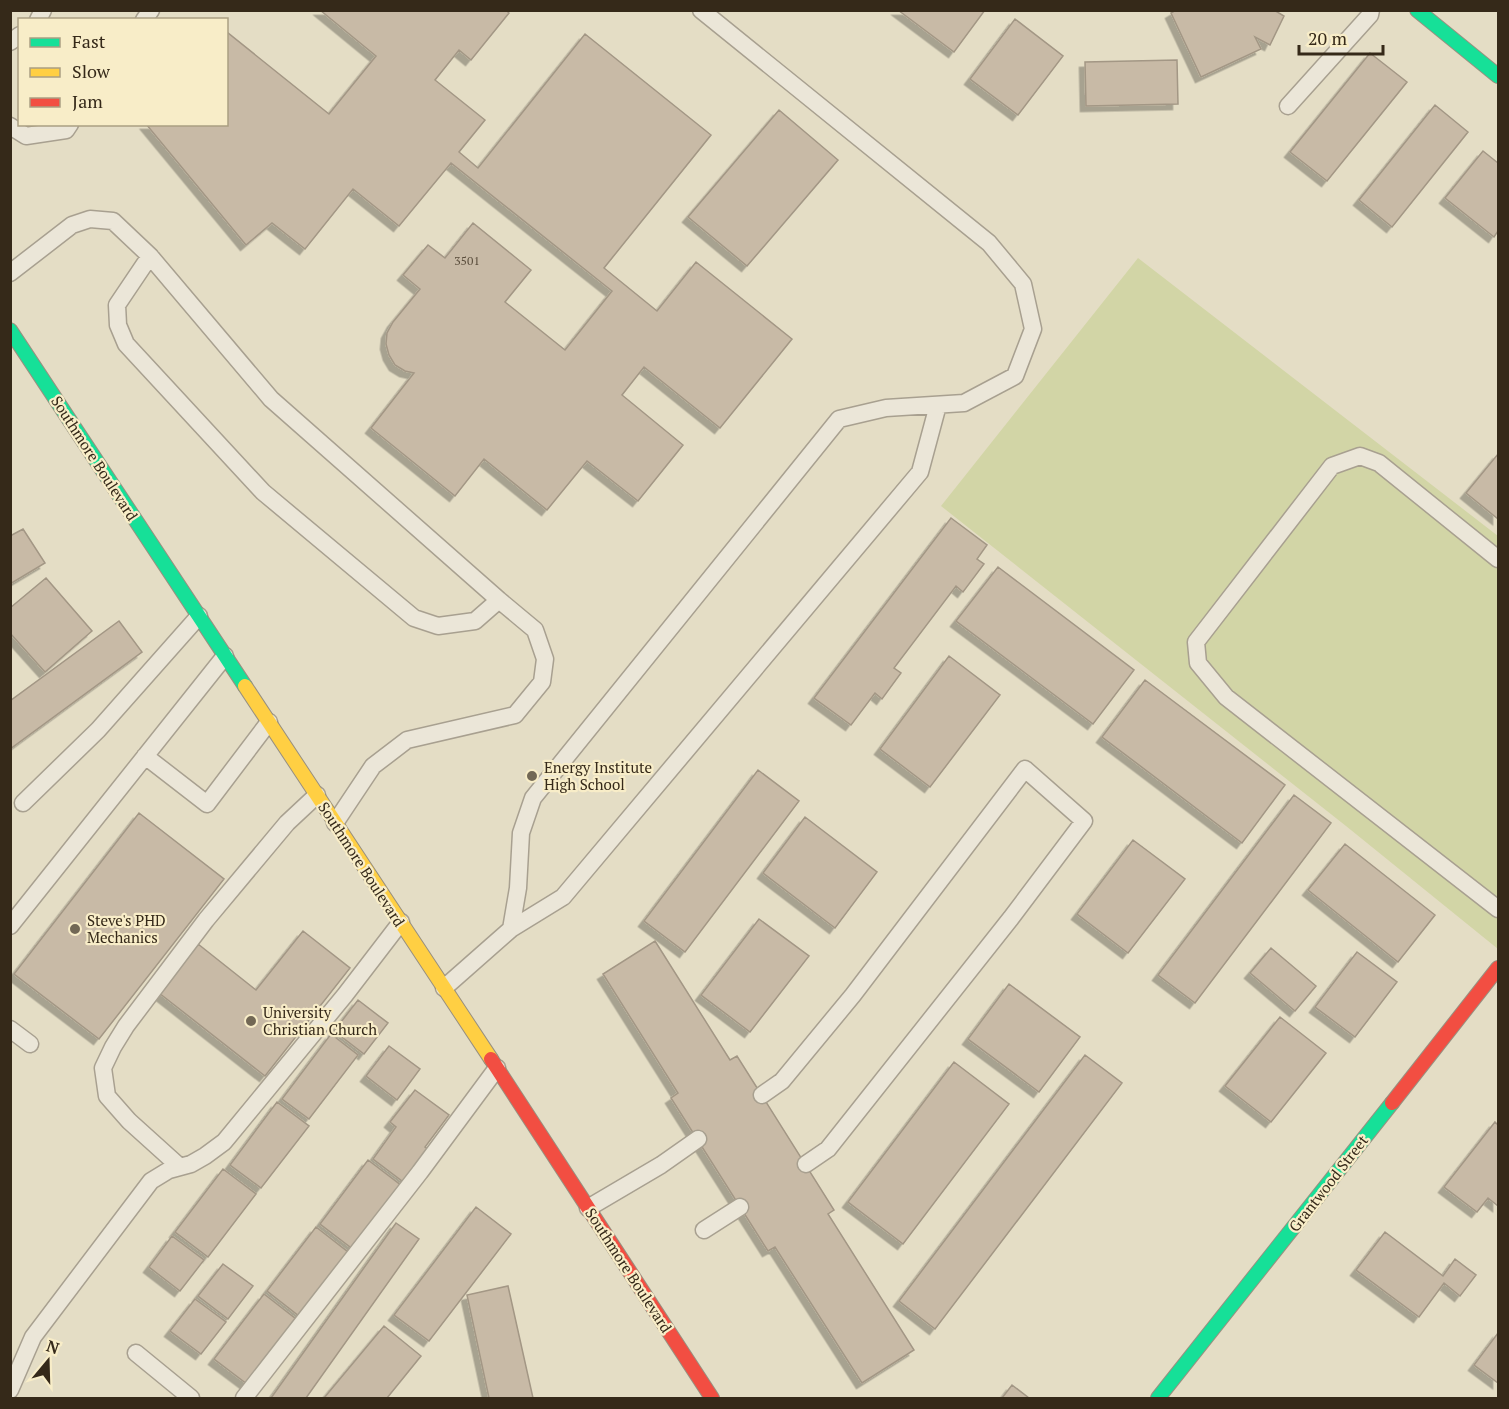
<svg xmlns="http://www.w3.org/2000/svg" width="1509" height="1409" viewBox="0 0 1509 1409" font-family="'PT Serif',serif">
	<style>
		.green { fill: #d2d5a6 }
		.building { fill: #c8baa6; stroke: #a39785; stroke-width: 1.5; filter: url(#shadow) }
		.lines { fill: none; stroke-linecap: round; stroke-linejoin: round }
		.lane-casing { stroke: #a8a090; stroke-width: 19 }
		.fast-casing { stroke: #989080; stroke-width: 16 }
		.slow-casing { stroke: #989080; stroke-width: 16 }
		.jam-casing { stroke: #989080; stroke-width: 16 }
		.lane { stroke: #ebe6d8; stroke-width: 16 }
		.fast { stroke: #16e098; stroke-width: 14 }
		.slow { stroke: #ffcf43; stroke-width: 14 }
		.jam { stroke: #f24e42; stroke-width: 14 }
		.poi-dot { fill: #726855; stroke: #f8edc8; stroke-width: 2 }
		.labels { text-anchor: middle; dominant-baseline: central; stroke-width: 4.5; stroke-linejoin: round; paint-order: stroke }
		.number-label { font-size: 12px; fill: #5a4d3c }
		.street-label { font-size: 15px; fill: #352919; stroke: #f8edc8 }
		.poi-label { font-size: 15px; fill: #352919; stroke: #f8edc8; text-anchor: start }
	</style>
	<defs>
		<filter id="shadow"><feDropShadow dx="-5.5" dy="5.5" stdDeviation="0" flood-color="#0004"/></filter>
	</defs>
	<rect width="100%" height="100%" fill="#e4ddc5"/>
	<path class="green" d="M1138 258 1498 536V949L1346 826 941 506Z"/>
	<path class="building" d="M320 10H506L509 13 471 60 459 50 435 80 485 120 459 152 478 168 585 34 711 135 604 268 657 311 696 262 792 339 720 428 644 367 622 395 683 445 638 501 587 461 547 510 484 459 455 496 371 428 414 373 405 371 395 365 389 355 386 344 387 333 393 322 420 289 403 275 428 245 445 258 473 223 531 270 505 302 565 350 612 291 451 163 399 226 353 189 305 249 272 223 246 245 146 124H226V34L228 33 329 114 376 56Z
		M898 10H985L954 52Z
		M1176 10H1274L1284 16 1270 45 1255 37 1261 49 1201 77 1171 13Z
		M1015 19 1063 56 1018 115 970 79Z
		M1370 53 1407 82 1327 181 1290 152Z
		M1177 60 1178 104 1086 106 1085 62Z
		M1435 105 1468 132 1392 227 1359 200Z
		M779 110 838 160 747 266 688 217Z
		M1483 151 1498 163V231L1494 237 1445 198Z
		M1498 454V519L1466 493Z
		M951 518 987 545 977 559 984 564 963 592 956 586 894 668 901 673 882 699 875 693 851 725 814 698Z
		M23 529 45 563 10 584V536Z
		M998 567 1134 670 1093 724 956 621Z
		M46 578 92 631 45 672 10 633V608Z
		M119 621 142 652 10 749V701Z
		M949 656 1000 695 930 787 880 749Z
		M1145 680 1285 785 1242 843 1102 737Z
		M758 770 799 801 685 952 644 921Z
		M1294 795 1331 823 1195 1003 1158 975Z
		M139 813 224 879 99 1039 14 974Z
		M805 817 877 872 835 928 763 873Z
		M1133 840 1185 879 1128 953 1077 914Z
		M1345 844 1435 915 1398 962 1308 890Z
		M759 919 809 956 750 1032 701 995Z
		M303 931 350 968 265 1076 159 993 198 944 256 990Z
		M655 941 730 1060 737 1056 834 1210 828 1214 914 1350 862 1383 775 1247 768 1251 671 1098 678 1093 603 974Z
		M1271 948 1316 986 1295 1011 1250 973Z
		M1357 952 1397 982 1355 1037 1315 1007Z
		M1009 984 1080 1037 1039 1092 968 1039Z
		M358 1000 388 1023 364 1054 334 1031Z
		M1280 1017 1326 1053 1271 1122 1225 1086Z
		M331 1034 358 1055 309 1119 282 1099Z
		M389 1046 420 1069 397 1100 366 1076Z
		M1085 1055 1122 1083 935 1329 899 1301Z
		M954 1062 1009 1104 903 1244 848 1202Z
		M415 1090 449 1115 425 1147 431 1151 406 1184 373 1159 396 1127 390 1122Z
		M277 1102 309 1126 261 1188 230 1165Z
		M1495 1122 1498 1125V1206L1488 1198 1477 1212 1444 1187Z
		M368 1160 402 1186 354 1250 320 1224Z
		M223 1169 256 1194 208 1257 175 1232Z
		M476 1207 511 1234 429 1341 394 1315Z
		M396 1223 419 1239 306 1398H271Z
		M316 1227 348 1252 299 1316 267 1291Z
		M1385 1232 1443 1276 1455 1259 1476 1275 1460 1296 1444 1283 1419 1317 1356 1270Z
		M172 1236 204 1260 180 1291 149 1267Z
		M223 1264 253 1286 228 1319 198 1296Z
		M508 1286 533 1398H489L467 1295Z
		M264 1294 296 1319 247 1384 214 1359Z
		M195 1299 226 1322 201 1354 170 1331Z
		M384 1326 421 1356 387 1398H324Z
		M1498 1333V1383L1474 1365Z
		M1012 1385 1029 1398H1002Z"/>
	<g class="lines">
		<defs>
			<path id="lane" d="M38 20 43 10
				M144 20 151 10
				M10 42 20 35
				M1288 106 1370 15 1371 10
				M10 126 26 136 66 130 70 124
				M150 256 117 305 118 325 126 344 263 492 414 618 438 626 475 621 499 600
				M10 273 72 225 90 219 113 221 150 256 271 399 499 600 535 630 545 659 542 682 515 715 407 740 373 766 335 823
				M1498 559 1379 463 1360 456 1332 466 1196 642 1198 663 1226 697 1498 909
				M145 756 207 804 269 722
				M23 803 98 730 199 616
				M10 926 225 656
				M511 929 563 897 920 472 938 405
				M444 988 511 929 518 888 521 833 533 798 839 419 886 408 964 403 1015 376 1033 329 1023 284 989 243 701 10
				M10 1029 30 1044
				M762 1095 782 1081 853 995 1025 769 1084 821 1011 918 828 1149 806 1164
				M180 1167 129 1121 107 1096 103 1068 113 1047 126 1026 206 920 287 823 317 795
				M588 1208 661 1165 698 1139
				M704 1230 740 1207
				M136 1353 191 1398
				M10 1390 33 1337 151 1181 169 1170 191 1164 205 1156 224 1142 345 995 401 922
				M244 1398 420 1172 497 1068"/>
			<path id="fast" d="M1417 10 1498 76
				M10 330 245 686
				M1158 1398 1392 1103"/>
			<path id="slow" d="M245 686 491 1059"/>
			<path id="jam" d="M491 1059 712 1398
				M1392 1103 1498 968"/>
		</defs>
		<use href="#lane" class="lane-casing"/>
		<use href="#fast" class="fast-casing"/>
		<use href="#slow" class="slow-casing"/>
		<use href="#jam" class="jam-casing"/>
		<use href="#lane" class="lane"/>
		<use href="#fast" class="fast"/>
		<use href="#slow" class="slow"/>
		<use href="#jam" class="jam"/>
	</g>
	<g class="poi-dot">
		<circle cx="532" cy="776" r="6"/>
		<circle cx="75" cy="929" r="6"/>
		<circle cx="251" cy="1021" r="6"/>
	</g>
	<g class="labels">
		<g class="number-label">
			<text x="467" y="260">3501</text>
		</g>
		<g class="street-label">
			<text transform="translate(95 458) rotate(57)">Southmore Boulevard</text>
			<text transform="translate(362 864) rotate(57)">Southmore Boulevard</text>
			<text transform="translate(1328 1183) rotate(-52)">Grantwood Street</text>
			<text transform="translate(629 1270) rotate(57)">Southmore Boulevard</text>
		</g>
		<g class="poi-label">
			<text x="544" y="767">Energy Institute<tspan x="544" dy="17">High School</tspan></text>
			<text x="87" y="920">Steve's PHD<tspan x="87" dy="17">Mechanics</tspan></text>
			<text x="263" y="1012">University<tspan x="263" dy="17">Christian Church</tspan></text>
		</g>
	</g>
	<rect width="1509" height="1409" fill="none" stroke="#352919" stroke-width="24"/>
	<rect x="18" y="18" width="210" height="108" fill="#f8edc8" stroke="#aa9f82" stroke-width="1.5"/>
	<rect x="30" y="38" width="30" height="9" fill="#16e098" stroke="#aa9f82" stroke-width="1.5"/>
	<text x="72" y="48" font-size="18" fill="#352919">Fast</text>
	<rect x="30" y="68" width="30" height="9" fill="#ffcf43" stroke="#aa9f82" stroke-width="1.5"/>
	<text x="72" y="78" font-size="18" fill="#352919">Slow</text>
	<rect x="30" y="98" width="30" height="9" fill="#f24e42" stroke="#aa9f82" stroke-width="1.5"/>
	<text x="72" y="108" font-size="18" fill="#352919">Jam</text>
	<g transform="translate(48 1361) rotate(19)" stroke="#f8edc8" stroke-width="4.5" paint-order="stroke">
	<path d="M0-4.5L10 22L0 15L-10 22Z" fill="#352919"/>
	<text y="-9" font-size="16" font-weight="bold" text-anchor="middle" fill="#352919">N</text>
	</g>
	<path d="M1299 45v9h84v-9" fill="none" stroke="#352919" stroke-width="3"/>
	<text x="1308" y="45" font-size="18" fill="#352919" stroke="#f8edc8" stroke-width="4.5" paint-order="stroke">20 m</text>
</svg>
